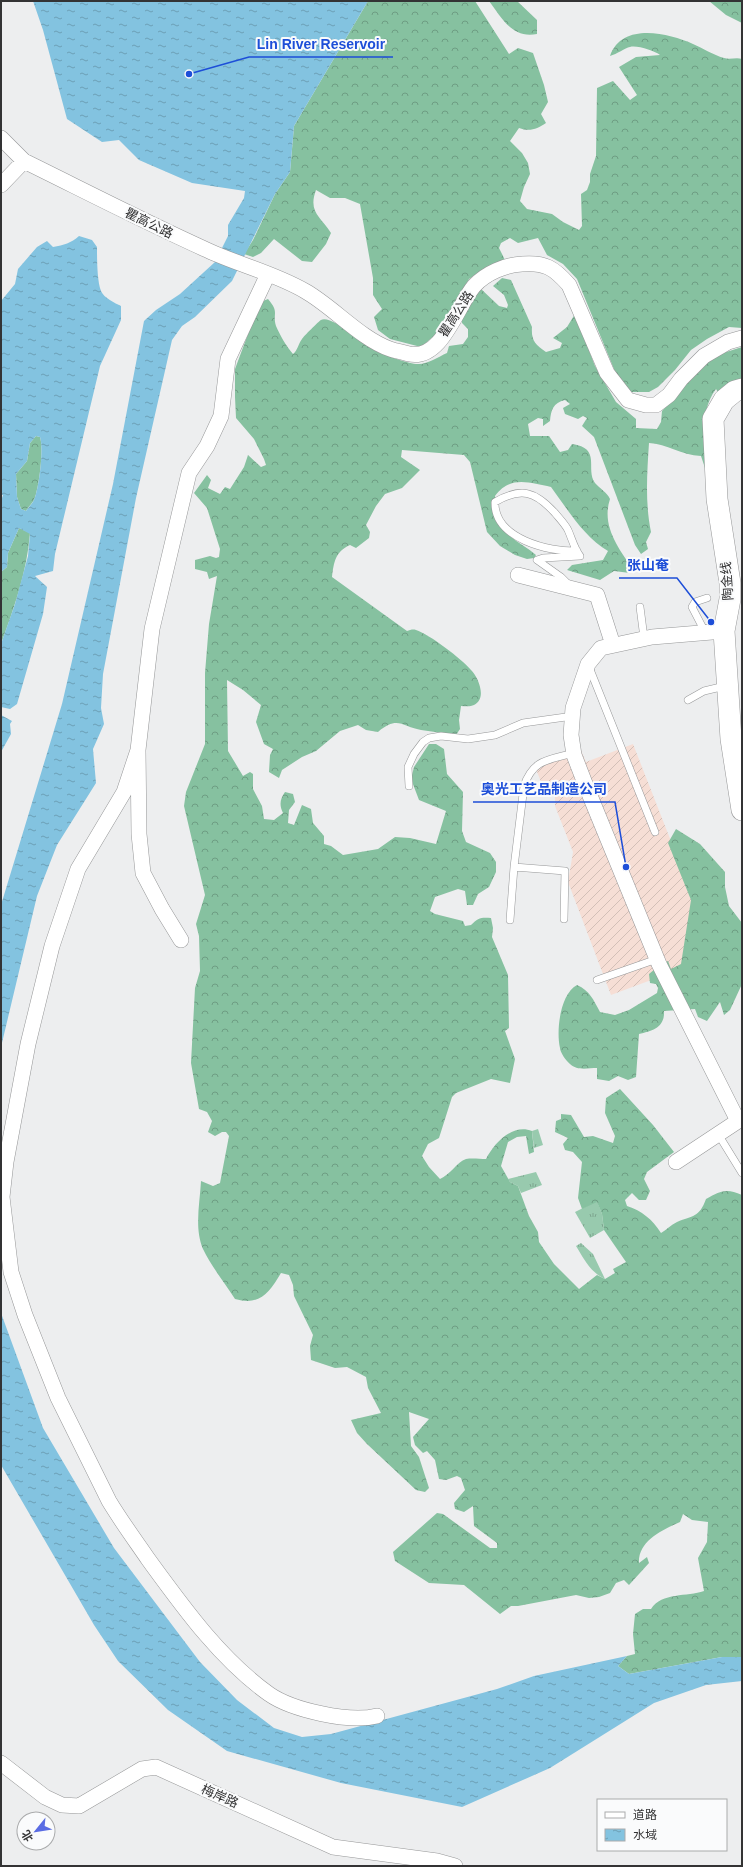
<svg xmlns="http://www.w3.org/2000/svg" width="743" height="1867" viewBox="0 0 743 1867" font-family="Arial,'Noto Sans SC',sans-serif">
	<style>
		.industrial { fill: url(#industrial-furrows) }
		.grass { fill: url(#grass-tufts) }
		.forest { fill: url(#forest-crowns) }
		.water { fill: url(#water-ripples); fill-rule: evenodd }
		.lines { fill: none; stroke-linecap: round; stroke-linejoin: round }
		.lane-casing { stroke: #969798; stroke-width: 8 }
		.street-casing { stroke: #969798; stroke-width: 16 }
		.secondary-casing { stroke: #969798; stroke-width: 22 }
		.lane { stroke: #fff; stroke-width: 7 }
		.street { stroke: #fff; stroke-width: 15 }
		.secondary { stroke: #fff; stroke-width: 21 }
		.labels { text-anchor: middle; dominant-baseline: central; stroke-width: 4; stroke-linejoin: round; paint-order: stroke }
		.street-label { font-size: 13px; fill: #333334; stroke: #fafbfc }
		.leader { fill: none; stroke: #1d4ed8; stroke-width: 1.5 }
		.callout-dot { fill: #1d4ed8; stroke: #fafbfc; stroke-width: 1.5 }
		.callout-label { font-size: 14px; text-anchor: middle; font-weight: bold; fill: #1d4ed8; stroke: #fafbfc; stroke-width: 4; stroke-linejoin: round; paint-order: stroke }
	</style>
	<defs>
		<pattern id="industrial-furrows" width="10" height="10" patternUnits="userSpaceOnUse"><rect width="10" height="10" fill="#f6ded5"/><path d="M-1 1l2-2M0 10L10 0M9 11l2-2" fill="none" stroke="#d3bfb7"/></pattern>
		<pattern id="grass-tufts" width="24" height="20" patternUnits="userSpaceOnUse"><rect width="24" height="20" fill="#98caae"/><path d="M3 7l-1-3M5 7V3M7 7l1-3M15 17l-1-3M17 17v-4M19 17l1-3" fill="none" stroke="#7da58e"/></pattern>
		<pattern id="forest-crowns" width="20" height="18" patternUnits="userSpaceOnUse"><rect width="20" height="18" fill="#86c1a0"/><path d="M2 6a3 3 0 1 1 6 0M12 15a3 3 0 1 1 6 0" fill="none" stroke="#6e9d83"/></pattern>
		<pattern id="water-ripples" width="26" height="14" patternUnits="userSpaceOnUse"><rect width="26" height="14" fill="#83c3e0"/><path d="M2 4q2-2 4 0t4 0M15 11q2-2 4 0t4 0" fill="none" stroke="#6c9fb6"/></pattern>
	</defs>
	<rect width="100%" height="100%" fill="#edeeef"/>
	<path class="industrial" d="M633 744 694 900 686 967 611 995 568 882 573 852 555 806V797L550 785 543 787 534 764 579 746 586 762Z"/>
	<path class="grass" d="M538 1129 543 1145 534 1148 532 1131Z
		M536 1172 542 1185 521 1193 518 1186 510 1182 508 1179Z
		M597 1201 602 1214 604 1230 590 1238 575 1212Z
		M581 1243 593 1254 605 1279C590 1272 584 1259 576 1246Z"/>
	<path class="forest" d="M368 1H475L509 54 518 48 533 53 544 85 548 102 541 114 546 123C537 129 530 132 519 128L510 141 522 153 528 163 530 174 524 187 520 201 527 209 552 214 563 222 579 230 582 226 581 194 587 190 590 182V174L596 156 597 88 613 81 630 100 637 95 619 67 636 57 660 55C655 51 637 45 630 47 625 48 617 54 610 56 622 22 668 33 693 44 703 48 713 55 724 58 730 60 736 57 742 59V328L729 327 707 339 691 350 675 370 658 387 649 392H631L616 374 577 279 563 264 547 255 538 238 518 243 510 238 501 243 499 248 505 260 485 268 469 279 440 331 421 347 390 339 378 330 374 317 382 309 373 295V278L360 204 345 198H330L316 190C308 212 320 216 331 233L326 244 312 262 302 261 274 239 261 253 253 257 244 254 253 240 275 194 290 172 294 126Z
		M489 1H517L537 20V34C512 39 502 18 489 1Z
		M709 1H742V23L726 15Z
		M502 278 511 280 532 327C531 340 535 345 546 352L560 348 562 343 553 338 567 327 575 314 595 366 616 402 636 419V428L657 429 661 422 662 411 704 363 720 354 742 347V382L718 392 716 389C699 411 705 445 706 471L701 456C681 455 667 444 649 443 647 473 645 503 651 532L646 542 648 549 641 554 635 545 594 437 582 426 587 418 583 416 578 419 565 414 563 408 570 404 565 400C553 403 551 410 550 421L543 426V419L538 418 528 424 530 436H549L560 452 568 450 572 444C602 448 585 469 595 483 600 489 607 492 610 499 601 526 619 549 633 569L630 573 614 571 600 580 567 570 572 565 603 560 608 551C584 537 568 510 551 487 530 483 510 475 495 496 497 510 499 526 510 536 518 543 528 548 536 555L534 558 527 559 515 555 500 546 487 532 470 462 464 455 402 450 401 457 420 470 402 488 385 494 376 506 366 525 370 532 369 538 356 548 350 545C335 552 334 562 332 577L407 631C410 630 413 629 416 630 429 634 462 659 471 670 479 678 487 699 474 705 470 707 465 706 461 706L459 720 460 729 456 735C444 733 433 732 421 730 402 727 398 715 378 732L366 730 358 725 340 731 316 751 302 757 282 770 279 778 269 772 270 755 273 749 264 744 256 722 261 705 243 690 227 680 228 751 243 776 250 772 253 774V789L262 806 264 819 274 820 283 813C279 805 280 799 285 792L293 794 295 802 289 810 288 823 294 825 302 805 311 809 313 823 324 836V844L331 846 343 855 378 849 395 837 410 838 436 844 446 811 419 800 411 779 414 767 429 744H436L444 749 447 774 463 792 462 831 466 842 490 853 496 862V872L489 887 478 894 473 905H467L465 891 458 889 435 897 430 911 435 914 463 921 465 926 471 925C478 918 481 917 491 918L493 928 492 937 508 975 509 1028 505 1031 515 1059 510 1083 491 1079 456 1093 452 1097 439 1138 428 1144 422 1156 429 1167 440 1179C450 1175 457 1162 466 1159 472 1158 480 1159 486 1159 494 1143 513 1123 532 1131L534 1152 529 1154 526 1136 517 1137 508 1142 501 1166 510 1182 518 1186 529 1216 538 1232 539 1242 554 1264 579 1289 597 1275 605 1279 615 1273 613 1269 626 1262 604 1230 602 1214 597 1202 582 1209 578 1198 582 1162 573 1152 565 1150 563 1144 568 1138 555 1132 556 1121 561 1119V1114L571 1115 584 1137 593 1136 613 1143 615 1136 605 1113 606 1098 620 1089 653 1125 674 1152 647 1172 644 1179 650 1191 646 1200H639L632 1193 625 1200 627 1206C642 1211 652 1219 661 1233 666 1230 671 1225 677 1222 693 1215 699 1218 706 1199 721 1191 726 1188 742 1195V1657H722L629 1674 618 1666 627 1656 635 1654 633 1634 635 1614 643 1609H651C662 1592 687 1597 704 1591L698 1558 707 1542 708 1522 692 1520 683 1514 680 1522C662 1530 638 1541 639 1563L647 1557 649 1563 629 1585 624 1580 616 1583 610 1593 599 1597 589 1598 576 1595 518 1606H511L500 1614 464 1585 429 1583 395 1561 393 1552 437 1513 443 1514 490 1548H497V1543L474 1526 473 1506 464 1512 455 1509 454 1503 465 1490 461 1478 457 1476 446 1480 439 1479 435 1460 427 1451 423 1453 415 1445 413 1437 429 1419 409 1412 411 1446 419 1457 429 1488 425 1492 416 1490 367 1444 357 1433 351 1420 381 1413 368 1388 366 1377 347 1367 335 1368 311 1360 310 1346 313 1335 294 1296 293 1285 289 1275 281 1273C269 1293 260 1306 235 1299 225 1283 211 1266 203 1249 194 1228 200 1202 201 1181L213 1186 220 1183 229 1136 226 1132H222L215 1136 208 1132 212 1121 207 1112 199 1109 191 1063 195 988 200 971 199 936 196 924 205 895 184 806 186 792 205 744V673L209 624 217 576 209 579 207 572 195 569V560L210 556 216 558 219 557 220 549 207 508 194 493 207 475 211 480 208 488 220 494 225 487 230 489 244 467 248 455 261 467 266 465 264 459 254 439 236 418 235 397V369L254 318 263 301 268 299C280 313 272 313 276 326 280 335 286 346 293 354 298 350 298 344 302 339 303 337 319 321 321 320 331 314 370 347 381 353 387 356 412 365 419 364 428 364 438 357 447 353L449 346 463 344 468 337V329L462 323V317L480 288 499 306 507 308 508 305 504 295 493 286Z
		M36 436 40 437C44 448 39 489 34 500 32 504 28 507 26 511L21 509 17 497 16 474 27 461 30 443Z
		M19 528 30 533C27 572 14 608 1 644V572L7 567 8 553Z
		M676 829 700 844 725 872V887L729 906 742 923V984L730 1010 724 1015 720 1002 707 1021 698 1017 695 1009 664 1011C665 1027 653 1031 639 1034L636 1077 628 1080 618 1076 609 1081 597 1079V1068C588 1068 577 1071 570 1064 566 1061 560 1052 560 1048 556 1031 560 994 577 985 590 991 593 999 600 1012L615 1015 629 1010 657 993 658 988 656 984 650 983 649 974 661 964 668 961 671 969 681 964 691 900 668 843Z"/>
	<path class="water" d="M33 1H368L294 126 290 172 275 194 232 281 195 317 182 326 172 340 136 498 103 674 101 708 104 724 93 749 96 783 57 845 37 896 1 1047V905L62 704 113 484 144 321 156 310 180 294 215 262 228 236V225L244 198 245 191 192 183 139 160 119 140 102 142 67 119 43 30Z
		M79 236 92 240 97 247C97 258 97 281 101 291 104 298 115 303 121 306V320L100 366 55 554 53 571 35 576 47 587 43 614 17 704 10 709 1 707V644L15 604 28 556 30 534 19 528 8 553 7 567 1 572V501L3 495H1V301L15 284 18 269 37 247 47 241 53 247C64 245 71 243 79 236ZM36 436 40 437C44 448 39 489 34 500 32 504 28 508 26 511L21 509 17 497 16 474 27 461 30 443Z
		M1 715 12 721 10 724 11 734 1 752Z
		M1 1313 43 1428 114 1548 200 1662 237 1700 274 1728 302 1737 331 1734 497 1689 534 1676 627 1656 618 1666 629 1674 722 1657H742V1681L706 1685 654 1703 550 1768 462 1807 341 1783 227 1751 168 1710 118 1661 94 1625 1 1465Z"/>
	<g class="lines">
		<defs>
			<path id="lane" d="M569 585 561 577 537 560 543 558 580 556C574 548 572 539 568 530 565 524 559 518 555 513 535 491 521 487 495 502 494 539 549 552 577 551
				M640 607 644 638
				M705 632 692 607 695 602 707 598
				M589 667 655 832
				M688 700 704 691 725 686
				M409 786 408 767 414 754 423 742 429 738 441 736 468 739 495 735 523 723 573 716
				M564 919 565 871 514 867 524 786C533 759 549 760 574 753
				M510 920 514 867
				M597 980 657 959
				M718 1134 742 1173"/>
			<path id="street" d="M1 138 24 161C85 191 145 222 207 250 239 265 274 273 305 291 332 306 361 339 390 349 396 351 402 352 409 354 442 361 457 306 474 286 486 273 505 265 522 264 545 262 554 268 569 285L607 373 628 400 646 405H656L669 395 681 379 704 356 728 342 742 338
				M1 185 24 161
				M518 575 597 595 613 645
				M724 631 652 637 601 648 588 664 573 708 571 735 574 755 586 786 659 964 738 1121 742 1120
				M138 750 124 792 78 869 52 946 28 1044 6 1162 2 1197 11 1272 25 1315 58 1398 109 1501C121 1521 135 1540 148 1559 183 1607 220 1659 269 1694 292 1710 349 1723 377 1716
				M181 940 162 909 143 873 139 834 138 750 152 629 189 473 207 446 221 416 228 359 268 274
				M676 1162 738 1121
				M1 1763 45 1797 62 1805 79 1806 142 1769 156 1767 333 1847 437 1861 455 1866"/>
			<path id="secondary" d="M742 389 735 391 724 400 713 419 717 499 730 583V599L724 631 731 739 742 810"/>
		</defs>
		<use href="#lane" class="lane-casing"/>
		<use href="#street" class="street-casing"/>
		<use href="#secondary" class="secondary-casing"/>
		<use href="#lane" class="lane"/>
		<use href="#street" class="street"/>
		<use href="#secondary" class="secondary"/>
	</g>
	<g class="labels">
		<g class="street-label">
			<text transform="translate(149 223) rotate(26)">瞿高公路</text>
			<text transform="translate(456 314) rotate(-57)">瞿高公路</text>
			<text transform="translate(727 581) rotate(-94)">陶金线</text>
			<text transform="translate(220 1796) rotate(24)">梅岸路</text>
		</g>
	</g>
	<path class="leader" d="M189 74L249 57H393M711 622L677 578H619M626 867L615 802H473"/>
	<g class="callout-dot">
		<circle cx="189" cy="74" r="4"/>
		<circle cx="711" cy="622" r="4"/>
		<circle cx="626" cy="867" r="4"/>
	</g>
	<g class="callout-label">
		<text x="321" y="49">Lin River Reservoir</text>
		<text x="648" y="570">张山奄</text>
		<text x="544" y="794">奥光工艺品制造公司</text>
	</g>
	<rect width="743" height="1867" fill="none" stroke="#333334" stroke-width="4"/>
	<rect x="597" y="1799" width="130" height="52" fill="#fafbfc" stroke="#aaabac"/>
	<rect x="605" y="1812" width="20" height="6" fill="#ffffff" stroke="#aaabac"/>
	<text x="633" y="1819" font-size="12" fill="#333334">道路</text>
	<rect x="605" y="1829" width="20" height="12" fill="url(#water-ripples)" stroke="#aaabac"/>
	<text x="633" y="1839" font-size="12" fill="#333334">水域</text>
	<g transform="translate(36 1831) rotate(240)"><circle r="19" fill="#fafbfc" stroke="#aaabac"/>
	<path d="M0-3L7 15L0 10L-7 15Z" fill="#5a6ce3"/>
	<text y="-6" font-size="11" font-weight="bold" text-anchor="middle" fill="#333334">北</text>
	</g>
</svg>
